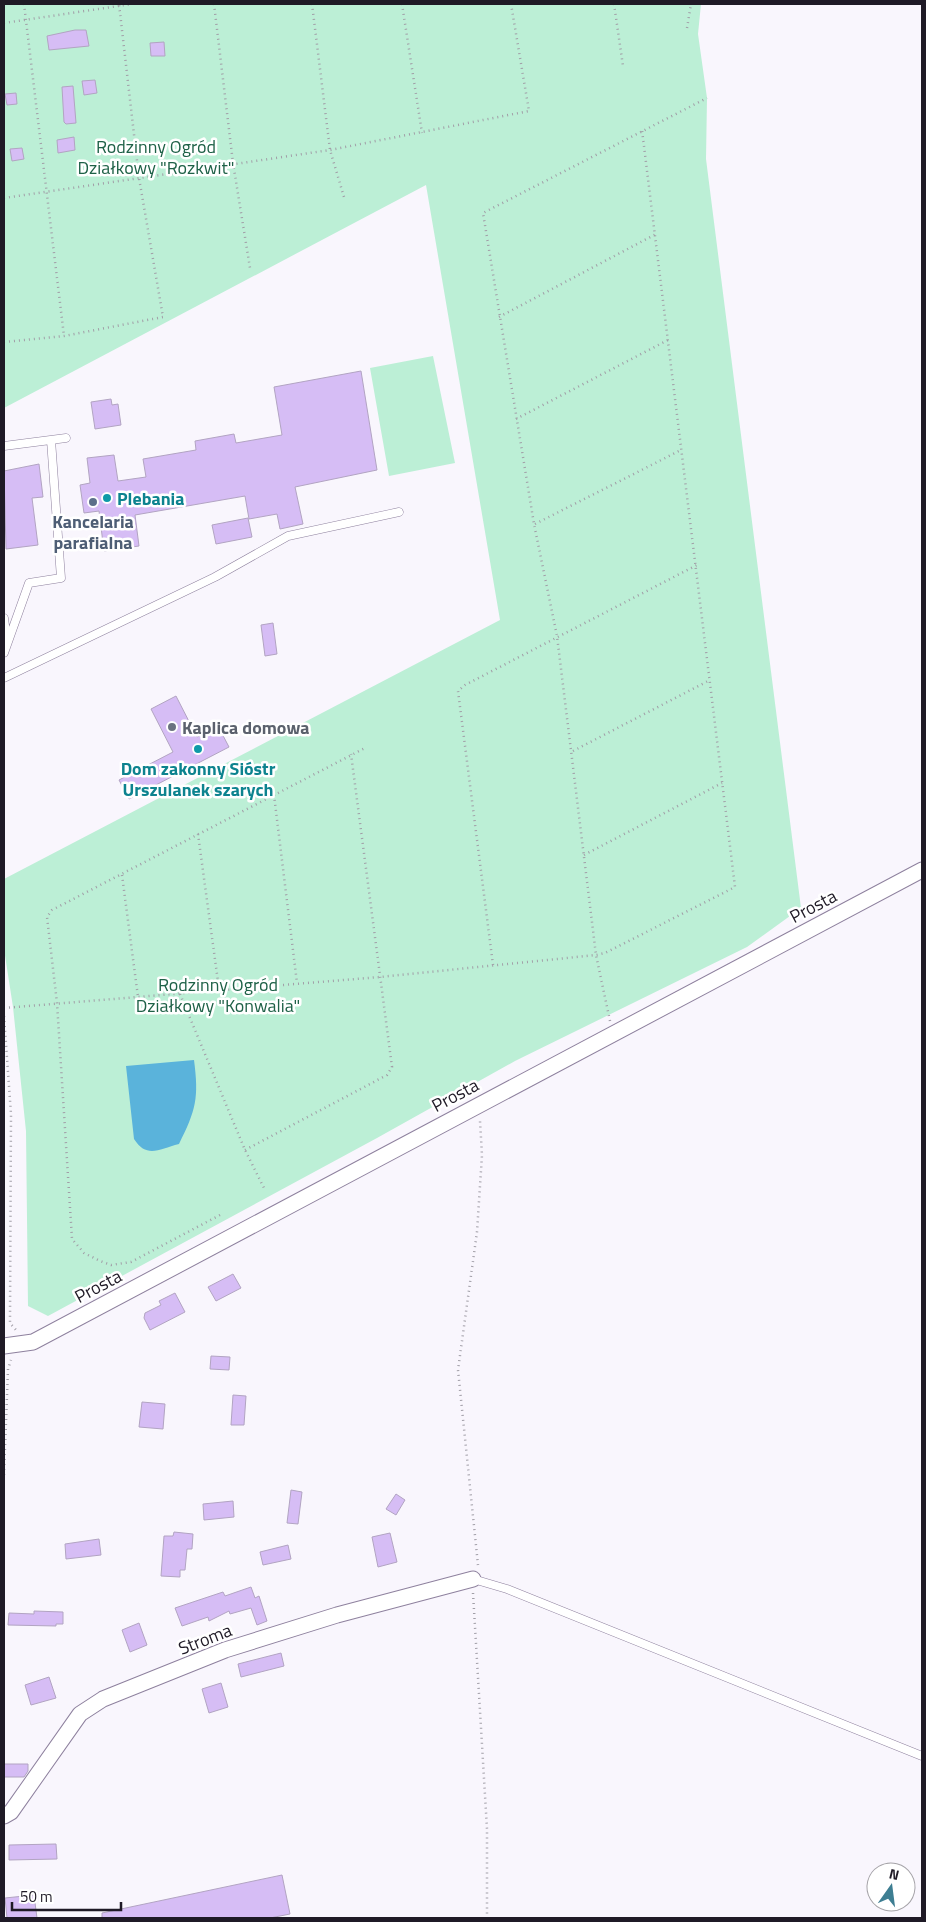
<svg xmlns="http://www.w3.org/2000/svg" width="926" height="1922" viewBox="0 0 926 1922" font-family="'Titillium Web',sans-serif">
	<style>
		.green { fill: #bcefd6 }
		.water { fill: #5ab3db }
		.building { fill: #d6bdf5; stroke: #b2a4c2 }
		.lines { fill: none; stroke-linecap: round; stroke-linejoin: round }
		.service-casing { stroke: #8e819e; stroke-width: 9 }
		.minor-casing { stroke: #8e819e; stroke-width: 17 }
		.path { stroke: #a19ea7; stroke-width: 2.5; stroke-dasharray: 1 4; stroke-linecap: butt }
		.service { stroke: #fff; stroke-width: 8 }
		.minor { stroke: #fff; stroke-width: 15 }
		.culture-dot { fill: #0f9aa8; stroke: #fff; stroke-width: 2 }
		.service-dot { fill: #5c6f8a; stroke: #fff; stroke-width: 2 }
		.worship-dot { fill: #6b7280; stroke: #fff; stroke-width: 2 }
		.labels { text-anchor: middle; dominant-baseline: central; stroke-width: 5; stroke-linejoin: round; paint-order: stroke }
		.park-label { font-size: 18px; fill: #1e6147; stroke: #fff }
		.culture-label { font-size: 18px; font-weight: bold; fill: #0d838f; stroke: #fff; text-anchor: start }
		.service-label { font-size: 18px; font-weight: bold; fill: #4e5e75; stroke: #fff }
		.worship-label { font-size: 18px; font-weight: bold; fill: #5b616d; stroke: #fff; text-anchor: start }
		.street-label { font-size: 18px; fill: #1f1a26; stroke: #fff }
	</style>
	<rect width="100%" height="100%" fill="#f9f6fd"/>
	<path class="green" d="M4 4H701L698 34 707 98 706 159 801 908 747 947 515 1061 377 1138 48 1316 28 1306 26 1131 13 1007 4 949V879L500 620 426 185 4 408Z
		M433 356 455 463 389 476 370 368Z"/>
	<path class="water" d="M194 1060C199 1098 196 1110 179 1144 159 1149 147 1159 134 1139L126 1066Z"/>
	<path class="building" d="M75 30H86L89 46 49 50 47 36Z
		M164 42 165 56H151L150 43Z
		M95 80 97 93 84 95 82 81Z
		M73 86 76 123 66 124 64 122 62 87Z
		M16 93 17 104 7 105 5 94Z
		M74 137 75 150 58 153 57 140Z
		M22 148 24 159 12 161 10 149Z
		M361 371 377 470 295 487 303 524 280 529 277 514 249 519 245 496 135 515 139 546 104 551 99 511 84 513 80 485 90 483 87 458 114 455 118 481 146 477 143 459 196 450 195 441 234 434 236 443 282 435 274 387Z
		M111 399 112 405 118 404 121 425 95 429 91 402Z
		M39 464 43 497 32 498 38 545 6 549 4 471Z
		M248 518 252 537 216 544 212 525Z
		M273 623 277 654 265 656 261 625Z
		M176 696 197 737 218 726 229 747 129 799 119 780 173 752 151 709Z
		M233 1274 241 1288 216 1301 208 1287Z
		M175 1293 185 1312 150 1330 144 1318 145 1313 161 1305 159 1301Z
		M211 1356 230 1357 229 1370 210 1369Z
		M233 1395 246 1396 244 1425H231Z
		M142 1402 165 1404 163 1429 139 1427Z
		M291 1490 302 1492 298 1524 287 1523Z
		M396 1494 405 1500 396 1515 386 1509Z
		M233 1501 234 1517 204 1520 203 1504Z
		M174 1532 193 1534 192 1549H187L185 1570H180V1577L161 1576 164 1536H173Z
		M390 1533 397 1562 378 1567 372 1537Z
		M99 1539 101 1555 66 1559 65 1544Z
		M288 1545 291 1559 263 1565 260 1552Z
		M251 1587 255 1598 259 1596 267 1621 257 1625 251 1608 230 1614 229 1611 209 1621 208 1617 182 1626 175 1608 223 1592 225 1596Z
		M34 1611 63 1612V1624H56V1626L8 1625 9 1613 34 1614Z
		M139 1623 147 1645 130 1652 122 1630Z
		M281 1653 284 1666 241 1677 238 1664Z
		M49 1677 56 1698 31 1705 25 1685Z
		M221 1683 228 1707 209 1713 202 1689Z
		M4 1764H28V1771L24 1777H4Z
		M56 1844 57 1859 9 1860V1845Z
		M282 1875 290 1914 270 1918H102V1913Z
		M34 1895 37 1918H7L5 1898Z"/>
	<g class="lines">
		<defs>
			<path id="service" d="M4 446 66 438
				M4 618 7 641
				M4 653 29 583 61 578 51 440
				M4 678 215 577 288 536 399 512
				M473 1579 507 1589 922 1756"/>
			<path id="minor" d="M4 1346 33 1342 922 870
				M4 1816 11 1812 80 1714 103 1699 225 1650 337 1615 473 1579"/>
		</defs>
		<use href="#service" class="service-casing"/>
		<use href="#minor" class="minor-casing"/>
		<path class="path" d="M24 4 64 336
			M214 4 233 163 250 268
			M312 4 330 150 344 197
			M402 4 422 133
			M614 4 623 66
			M4 23 132 4
			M687 28 691 4
			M4 198 330 150 529 111 511 4
			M499 317 656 234
			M4 342 64 336 163 317 139 178 119 4
			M516 419 668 340
			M535 524 681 450
			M573 751 710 680
			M274 795 297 983
			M198 834 219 989
			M584 855 722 783
			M122 875 138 997
			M493 965 458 691 465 685 697 565
			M180 994 245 1150 264 1188
			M4 1008 380 977 596 955 605 953 735 887 642 130
			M4 1016 11 1114 10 1323 16 1330
			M610 1021 596 955 557 636 534 524 483 213 707 98
			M245 1150 387 1075 392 1067 351 754
			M220 1215 131 1262 111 1265 100 1261 84 1253 72 1239 57 1003 47 917 52 910 365 748
			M4 1475 8 1369 11 1360
			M478 1565 458 1370 477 1232 482 1155 480 1121
			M473 1593 487 1829V1918"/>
		<use href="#service" class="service"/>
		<use href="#minor" class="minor"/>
	</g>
	<g class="culture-dot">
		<circle cx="107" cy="498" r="5"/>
		<circle cx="198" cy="749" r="5"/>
	</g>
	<circle class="service-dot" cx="93" cy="502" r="5"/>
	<circle class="worship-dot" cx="172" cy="727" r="5"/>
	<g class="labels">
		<g class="park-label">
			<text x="156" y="146">Rodzinny Ogród<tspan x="156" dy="21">Działkowy "Rozkwit"</tspan></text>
			<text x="218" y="984">Rodzinny Ogród<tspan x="218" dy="21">Działkowy "Konwalia"</tspan></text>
		</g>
		<g class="culture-label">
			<text x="117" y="498">Plebania</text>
			<text x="198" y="768" text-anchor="middle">Dom zakonny Sióstr<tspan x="198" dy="21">Urszulanek szarych</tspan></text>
		</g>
		<g class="service-label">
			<text x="93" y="521">Kancelaria<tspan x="93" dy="21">parafialna</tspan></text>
		</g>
		<g class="worship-label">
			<text x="182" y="727">Kaplica domowa</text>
		</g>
		<g class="street-label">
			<text transform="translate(813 906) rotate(-28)">Prosta</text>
			<text transform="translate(455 1095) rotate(-28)">Prosta</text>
			<text transform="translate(98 1286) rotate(-28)">Prosta</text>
			<text transform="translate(205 1639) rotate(-21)">Stroma</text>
		</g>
	</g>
	<rect width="926" height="1922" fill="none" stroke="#1f1a26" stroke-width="10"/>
	<g transform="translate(891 1887) rotate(14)"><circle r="24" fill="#ffffff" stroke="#a5a3a8"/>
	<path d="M0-4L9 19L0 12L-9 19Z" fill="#3e7e92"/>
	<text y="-8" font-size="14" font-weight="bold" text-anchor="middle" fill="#1f1a26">N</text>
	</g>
	<path d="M12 1902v8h109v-8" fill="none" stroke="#1f1a26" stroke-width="2.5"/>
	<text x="20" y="1902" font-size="15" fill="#1f1a26" stroke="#ffffff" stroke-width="4" paint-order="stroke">50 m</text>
</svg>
